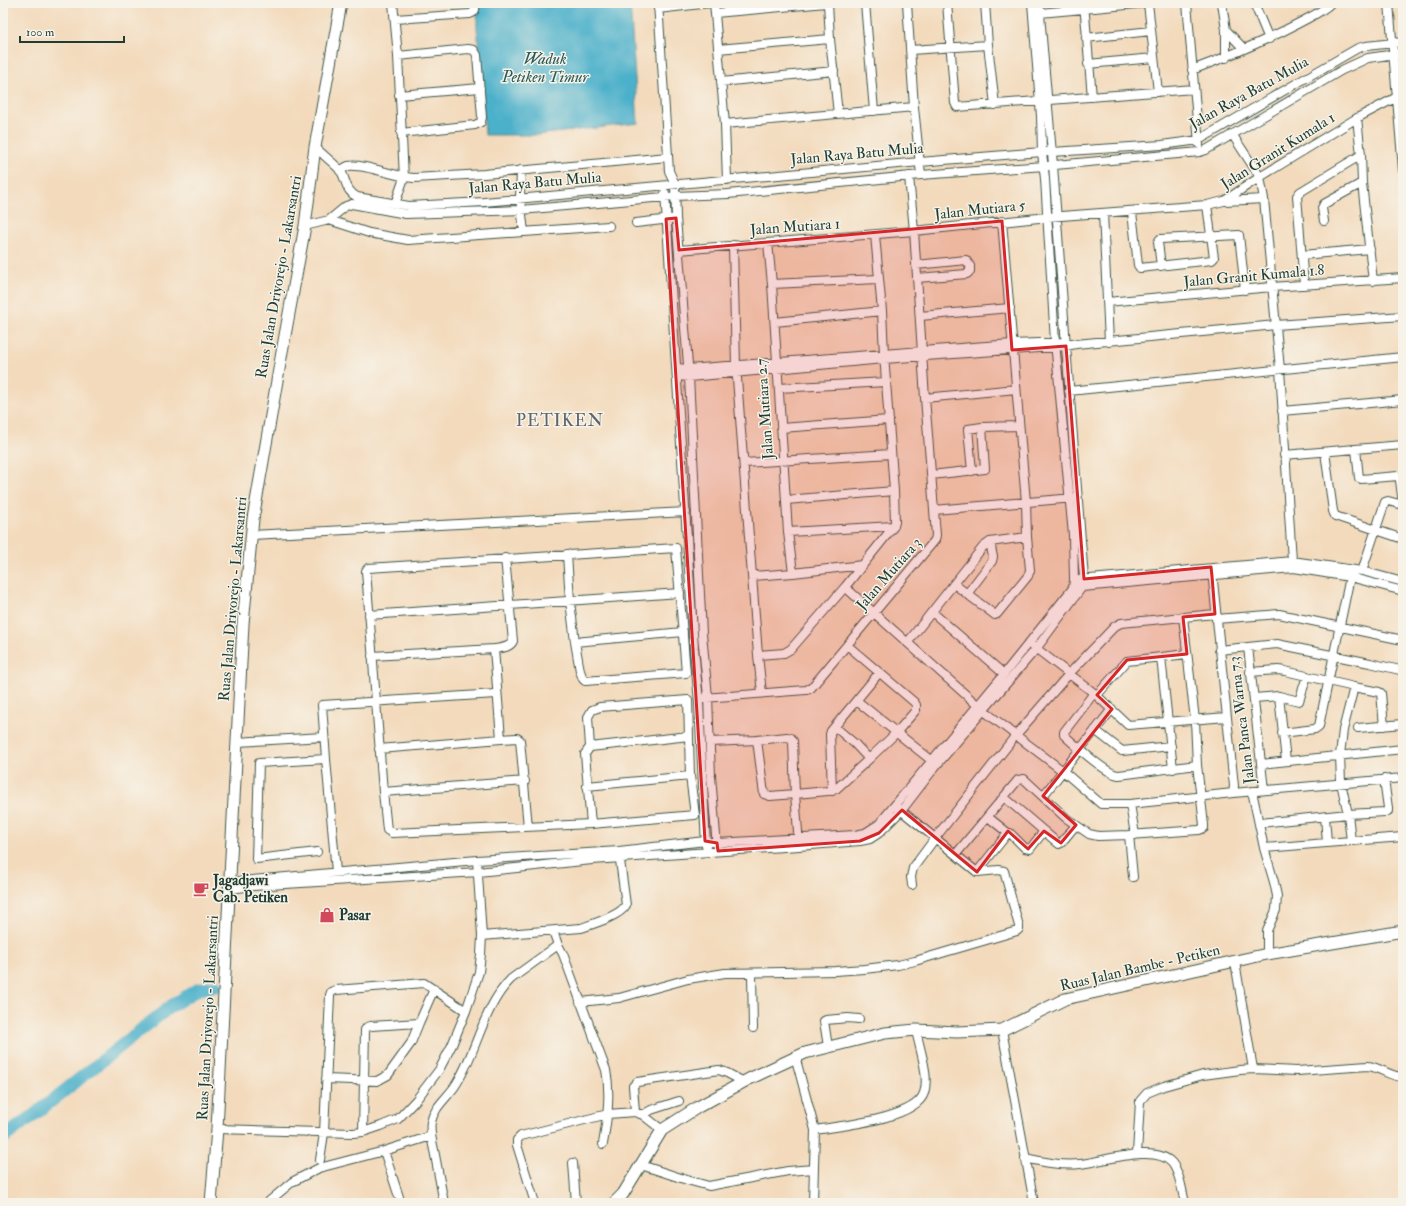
<svg xmlns="http://www.w3.org/2000/svg" width="1406" height="1206" viewBox="0 0 1406 1206" font-family="'IM FELL Double Pica',serif">
	<style>
		.water { fill: #4bb0ca; stroke: #35767f }
		.lines { fill: none; stroke-linecap: round; stroke-linejoin: round }
		.river { stroke: #4bb0ca; stroke-width: 13 }
		.street-casing { stroke: #3f5548; stroke-width: 10 }
		.secondary-casing { stroke: #3f5548; stroke-width: 13 }
		.street { stroke: #fff; stroke-width: 8 }
		.secondary { stroke: #fff; stroke-width: 11 }
		.marked { fill: #d62828; fill-opacity: 0.2; stroke: #d62828; stroke-width: 3; stroke-linejoin: round }
		.labels { text-anchor: middle; dominant-baseline: central; stroke-width: 3; stroke-linejoin: round; paint-order: stroke }
		.street-label { font-size: 15px; fill: #1f3d34; stroke: #f7f3e8 }
		.poi-label { font-size: 15px; font-weight: bold; fill: #1f3d34; stroke: #f7f3e8; text-anchor: start }
		.water-label { font-size: 16px; font-style: italic; fill: #2a5a5a; stroke: #f7f3e8 }
		.quarter-label { font-size: 17px; letter-spacing: 1px; fill: #5f656a; stroke: #f7f3e8 }
	</style>
	<rect width="100%" height="100%" fill="#f7f3e8"/>
	<filter id="ink" filterUnits="userSpaceOnUse"><feTurbulence type="fractalNoise" baseFrequency=".025" numOctaves="2"/><feDisplacementMap in="SourceGraphic" scale="8" xChannelSelector="R" yChannelSelector="G"/><feConvolveMatrix kernelMatrix="1 2 1 2 8 2 1 2 1" color-interpolation-filters="sRGB"/></filter>
	<filter id="wash" filterUnits="userSpaceOnUse"><feTurbulence type="fractalNoise" baseFrequency=".012" numOctaves="4" result="noise"/><feDisplacementMap in="SourceGraphic" scale="16" xChannelSelector="R" yChannelSelector="G"/><feGaussianBlur stdDeviation="0.9" result="paint"/><feColorMatrix in="noise" values="0 0 0 0 0 0 0 0 0 0 0 0 0 0 0 0 0 1.4 0 .05"/><feComposite in="paint" operator="in"/></filter>
	<g filter="url(#wash)">
		<rect width="100%" height="100%" fill="#f3dabc"/>
		<path class="water" d="M477 3H630L638 123 537 135H485L477 27Z"/>
		<g class="lines">
			<path class="river" d="M3 1138 34 1115 171 1006 198 989 216 986"/>
		</g>
	</g>
	<g filter="url(#ink)">
		<g class="lines">
			<defs>
				<path id="street" d="M393 3 398 56 404 178 395 204
					M658 3 669 171 675 184 676 218 689 377 702 634 708 697 711 776 717 847
					M714 3 725 124 727 180
					M828 3 830 39 838 114
					M865 3 874 111
					M907 3 914 107 921 175
					M947 3 955 103 957 107 1194 89
					M985 3 988 45 995 105
					M1039 3 1053 165 1066 346 1084 579 1082 587 1078 588
					M1084 3 1092 97
					M1148 3 1158 92
					M1187 3 1199 144
					M1222 3 1226 30V58
					M1254 3 1269 39
					M1389 3 1403 170
					M658 9 710 3
					M715 13 826 3
					M1040 13 1148 3
					M395 19 470 14C476 12 476 8 475 3
					M1226 30 1244 49
					M1086 38 1151 31
					M718 49 830 39
					M910 50 988 45
					M398 56 468 49 474 50 477 55 482 117 481 122 475 125 401 133
					M1088 64 1154 58
					M1192 70C1229 56 1265 41 1299 23 1310 17 1322 12 1331 3
					M721 82 834 71
					M399 95 480 88
					M1357 118 1361 155 1362 183 1373 281
					M725 124 914 107
					M1232 134 1260 177 1264 199 1280 369 1292 561 1294 568
					M315 147C322 154 336 165 341 171 347 182 345 190 357 197L409 206 484 202 920 162 1042 152H1052L1162 145 1199 140 1304 79 1358 48 1366 46 1403 42
					M521 170 520 198 524 232
					M340 171C343 169 345 167 348 166 364 163 395 177 414 178L484 174 668 157
					M665 193 694 648 699 702 706 846
					M1225 201 1264 199
					M1132 212 1138 265 1140 268 1212 260 1214 258 1207 205
					M1103 213 1109 342
					M329 220 369 233 408 240 609 226
					M1324 221 1322 208 1324 204 1362 183
					M636 223 671 219
					M305 226 329 220 346 206 352 204 406 214 521 210 675 196 728 194 921 175 1044 166 1200 152 1206 150 1342 70 1368 58 1403 53
					M768 243 772 284 788 532 793 573
					M733 245 736 365 758 655 762 693
					M679 250 914 231 1048 217 1207 205 1224 201 1260 177 1357 118 1397 97
					M1302 255 1370 249
					M916 265 966 260 970 266V271L967 274 917 278
					M1161 266 1158 242 1160 239 1239 235 1245 290
					M772 284 878 279
					M1304 285 1297 196 1300 192 1361 155
					M1107 302 1272 287 1403 278
					M920 316 1010 308
					M775 322 882 311
					M1076 344 1276 325 1403 316
					M677 368 688 369 1012 344 1065 342 1076 344 1066 346 884 359 689 377 677 376
					M779 388 886 382
					M1069 391 1403 357
					M925 398 1016 389
					M1282 411 1403 400
					M781 428 889 420
					M1356 449 1359 478 1361 479 1398 476 1400 480 1403 504
					M1325 452 1333 511 1335 516 1403 539
					M1284 455 1403 445
					M744 463 891 454
					M972 471 968 429 982 427 1019 426
					M931 475 985 469 982 427
					M786 500 894 491
					M934 510 1074 498
					M788 532 894 526
					M252 535 686 512
					M567 554 570 601 575 642 580 671 583 679 585 681 686 673 676 548 368 568 366 571 383 792 387 830 392 833 591 824 695 815 690 776 688 700 600 707 592 710 588 717 590 747 585 754 591 824
					M505 558 513 641C510 648 501 648 494 649L501 739 517 738 520 740 528 827
					M1212 571 1234 786 1233 793
					M1362 571 1385 502 1388 501 1403 505
					M753 576 793 573 863 565
					M1079 580 1292 561 1362 571 1403 582
					M954 584 995 615 997 614 1028 576 1030 570 1027 537 1026 502 1002 221
					M845 587 984 711 1063 771 1101 804H1130L1233 793 1403 778
					M967 594 992 561 993 557 990 542
					M932 612 1004 674
					M369 615 680 593
					M1216 619 1279 614 1403 640
					M575 642 683 632
					M908 642 983 547 990 542 1027 537
					M1033 646 1094 693 1128 725 1227 717
					M1248 647 1264 790
					M1219 650 1277 644 1370 663 1400 670 1403 672
					M758 655 784 653 791 649 845 587 894 526 895 522 894 491 884 354 882 311 875 235
					M372 656 494 649
					M1161 657 1173 769
					M1250 672 1278 670 1285 671 1354 687 1343 730 1340 755 1341 783 1348 814 1351 841 1264 848
					M1354 687 1379 692 1381 693 1384 726
					M1094 693 1064 732V735C1074 744 1107 775 1119 775L1197 765
					M1097 695 1127 661 1187 654
					M1279 696 1286 761
					M704 698 806 690 811 688 935 540 936 535 925 398 914 231 909 176
					M1254 698 1279 696 1299 701 1307 676
					M857 701 931 760 934 765
					M835 727 855 744 869 759
					M1358 728 1403 724
					M1095 730 1122 751 1171 746
					M1282 733 1315 729 1319 726 1351 572
					M237 742 324 737
					M710 742 757 740
					M590 747 689 736
					M379 749 501 739
					M326 759 336 872
					M1261 764 1403 749
					M587 786 690 776
					M832 791 830 734 831 731 879 673
					M1252 791 1264 848 1274 882 1277 896 1276 910 1267 931V954
					M383 792 525 781
					M1043 796 1112 709
					M1004 797 1059 844 1061 843 1076 825
					M1130 804 1135 835
					M898 808 977 872 1008 833
					M988 817 1008 833H1010L1025 848 1030 849 1044 831
					M1325 817 1327 842
					M1260 823 1348 814 1385 812 1388 811V808L1384 779
					M1129 835 1133 877
					M1351 841 1403 837
					M799 844 795 794 793 741 791 738 787 737 757 740 764 794 770 796 795 794 828 791 836 789 869 759 896 733 916 710V705L914 702 847 645
					M317 852 256 859 259 763 326 759 322 705 496 694
					M956 854 1018 780 1024 779 1066 818 1089 834 1098 836 1129 835 1199 830 1204 828V825L1197 765 1195 720 1183 617
					M477 860 482 936 581 928C593 924 620 916 626 905L619 853
					M230 882 477 860 619 851 705 841 717 843 855 835 865 833 879 824 1004 674 1073 588 1074 580 1073 535 1055 342 1045 179 1042 152 1041 116 1032 3
					M912 885 911 877 913 868 936 837 1016 735 1069 674 1115 626 1121 623 1215 614
					M230 889 253 886 478 872 592 860 799 846 860 841 870 839 879 833 902 810 935 767 1036 649 1082 587 1294 568 1350 577 1403 591
					M553 931 558 945
					M1235 962 1253 1069
					M752 973 753 1028
					M580 1002 619 998 688 979 725 973 835 971 864 969 898 965 915 961 1017 931 1019 929V926L1004 871 999 870 977 872
					M1002 1030 1034 1203
					M828 1047 824 1021 826 1020 848 1018 859 1019
					M795 1056 815 1130 813 1203
					M326 1079 377 1081 388 1075 411 1043 419 1023
					M635 1112 633 1086 637 1082 719 1070 727 1073 744 1082
					M643 1115 651 1110 679 1101
					M217 1129 353 1133 363 1132 381 1126 398 1119 416 1100 439 1070 452 1045 466 1011 479 972 481 954 482 936
					M815 1130C839 1126 916 1119 924 1093 930 1076 919 1047 916 1030
					M363 1132 365 1030 367 1027 371 1026 419 1023 434 989
					M384 1151 399 1197
					M1137 1154 1140 1101 1147 1093 1164 1086 1203 1075 1240 1070 1253 1069 1297 1071 1368 1066C1380 1067 1390 1077 1403 1077
					M1025 1158C1043 1162 1062 1166 1080 1164 1101 1162 1156 1143 1172 1163 1180 1173 1182 1191 1185 1203
					M320 1160 324 1133 330 995 331 992 336 990 424 983 466 1011
					M573 1163 576 1203
					M641 1165 687 1180 709 1186 788 1171 814 1169
					M267 1203 292 1182 319 1168 384 1151 431 1136
					M444 1203C441 1187 438 1171 435 1155 433 1144 429 1132 431 1122 434 1107 447 1098 455 1086 477 1053 482 1008 511 979L558 945 563 954 606 1070C611 1094 607 1120 603 1144
					M535 1203 517 1145V1140L521 1136 608 1114 635 1112 643 1115 662 1130"/>
				<path id="secondary" d="M211 1203 217 1129 243 624 253 519 282 352 305 226 315 147 341 3
					M614 1203 623 1194 662 1130 698 1107 749 1079 805 1053 885 1033 916 1030 957 1032 1002 1030 1065 999 1267 954 1403 931"/>
			</defs>
			<use href="#street" class="street-casing"/>
			<use href="#secondary" class="secondary-casing"/>
			<use href="#street" class="street"/>
			<use href="#secondary" class="secondary"/>
		</g>
	</g>
	<path class="marked" d="M676 218 679 250 1002 221 1012 350 1066 346 1084 579 1211 567 1212 576 1215 614 1183 617 1187 654 1127 660 1097 695 1112 709 1043 796 1076 825 1061 843 1044 831 1028 849 1008 831 977 872 902 810 879 833 860 841 718 851 717 843 705 841 666 219Z"/>
	<defs>
		<symbol id="cafe-bare" viewBox="-9 -9 18 18"><path d="M-5.5-4.5H6V0H3Q3 3.5 0 3.5H-2.5Q-5.5 3.5-5.5 0ZM3-3.2v2h1.7v-2ZM-6 4.5H4V6H-6Z" fill="#d1495b" stroke="#f7f3e8" stroke-width="2.5" paint-order="stroke"/></symbol>
		<symbol id="shop-bare" viewBox="-9 -9 18 18"><path d="M-5-2.5h2.3a2.7 3.5 0 0 1 5.4 0H5L5.5 6h-11ZM-1.5-2.5h3a1.5 2.3 0 0 0-3 0Z" fill="#d1495b" stroke="#f7f3e8" stroke-width="2.5" paint-order="stroke"/></symbol>
	</defs>
	<g fill-rule="evenodd">
		<use href="#cafe-bare" x="190" y="878" width="22" height="22"/>
		<use href="#shop-bare" x="316" y="904" width="22" height="22"/>
	</g>
	<g class="labels">
		<g class="street-label">
			<text transform="translate(1249 93) rotate(-29)">Jalan Raya Batu Mulia</text>
			<text transform="translate(1278 151) rotate(-32)">Jalan Granit Kumala 1</text>
			<text transform="translate(857 154) rotate(-5)">Jalan Raya Batu Mulia</text>
			<text transform="translate(535 183) rotate(-5)">Jalan Raya Batu Mulia</text>
			<text transform="translate(980 210) rotate(-6)">Jalan Mutiara 5</text>
			<text transform="translate(795 227) rotate(-4)">Jalan Mutiara 1</text>
			<text transform="translate(1254 276) rotate(-5)">Jalan Granit Kumala 1.8</text>
			<text transform="translate(279 277) rotate(-80)">Ruas Jalan Driyorejo - Lakarsantri</text>
			<text transform="translate(765 409) rotate(-94)">Jalan Mutiara 2.7</text>
			<text transform="translate(889 574) rotate(-49)">Jalan Mutiara 3</text>
			<text transform="translate(233 599) rotate(-85)">Ruas Jalan Driyorejo - Lakarsantri</text>
			<text transform="translate(1242 720) rotate(-97)">Jalan Panca Warna 7.3</text>
			<text transform="translate(1140 968) rotate(-13)">Ruas Jalan Bambe - Petiken</text>
			<text transform="translate(208 1018) rotate(-87)">Ruas Jalan Driyorejo - Lakarsantri</text>
		</g>
		<g class="poi-label">
			<text x="213" y="880">Jagadjawi<tspan x="213" dy="17">Cab. Petiken</tspan></text>
			<text x="339" y="915">Pasar</text>
		</g>
		<g class="water-label">
			<text x="545" y="59">Waduk<tspan x="545" dy="18">Petiken Timur</tspan></text>
		</g>
		<g class="quarter-label">
			<text x="560" y="420">PETIKEN</text>
		</g>
	</g>
	<rect width="1406" height="1206" fill="none" stroke="#f7f3e8" stroke-width="16"/>
	<path d="M20 36v6h104v-6" fill="none" stroke="#1f3d34" stroke-width="2"/>
	<text x="26" y="36" font-size="12" fill="#1f3d34" stroke="#f7f3e8" stroke-width="3" paint-order="stroke">100 m</text>
</svg>
